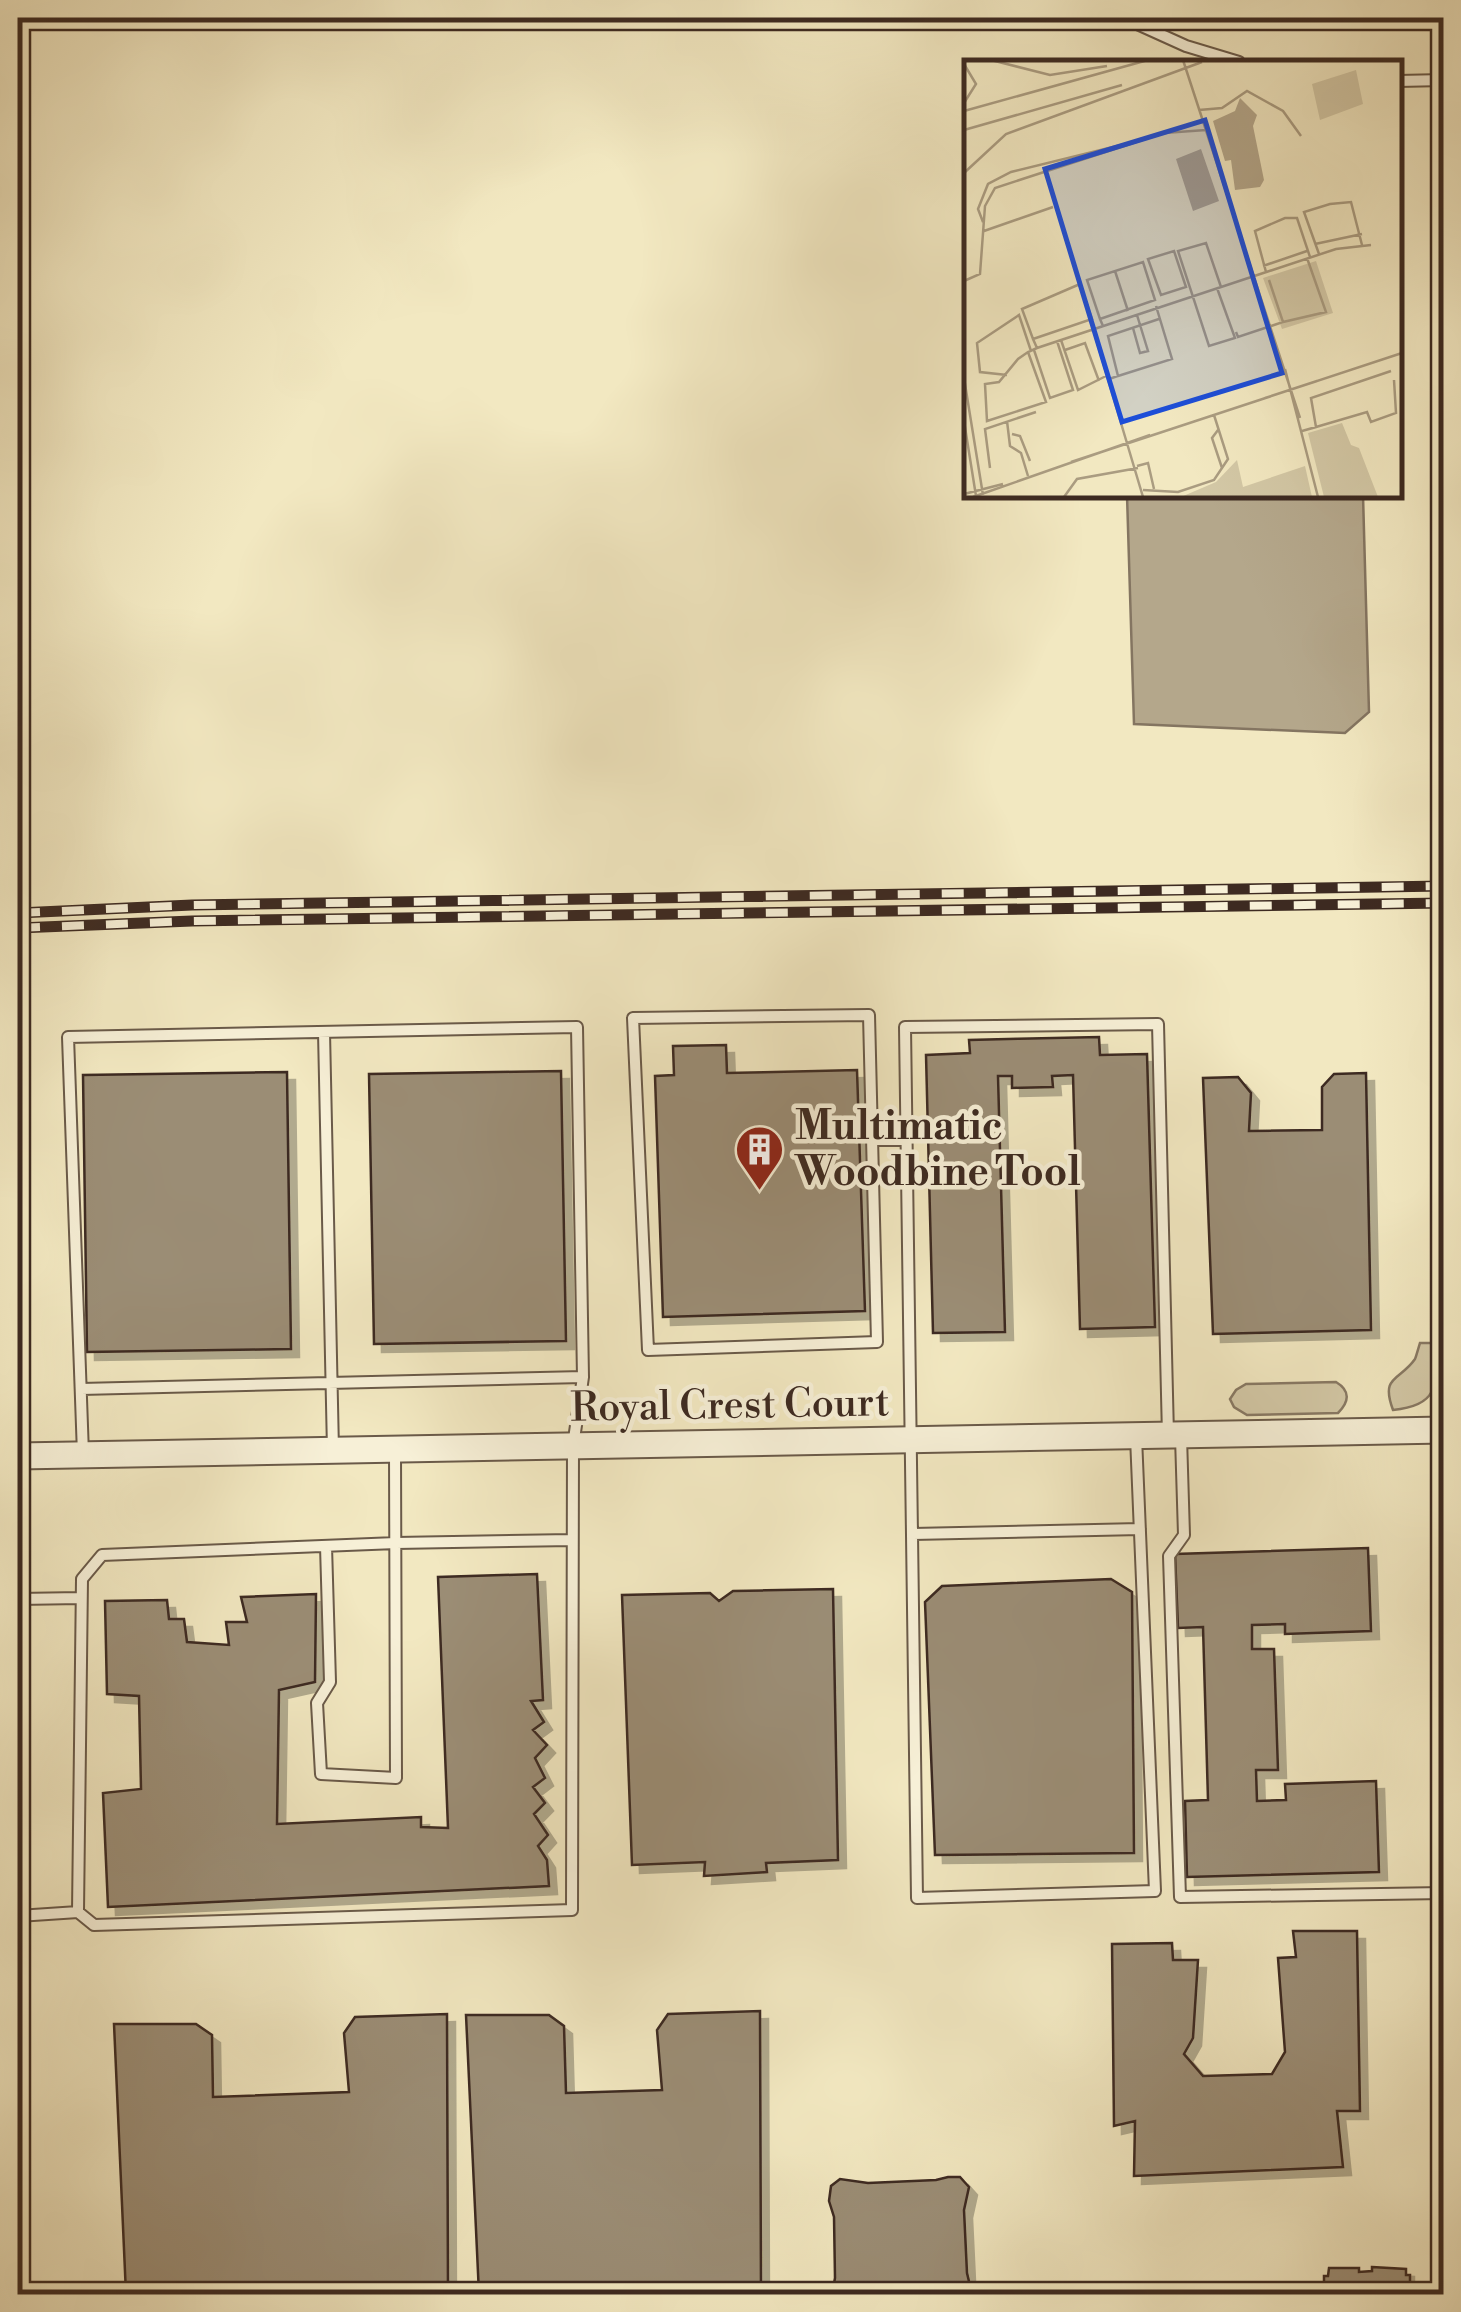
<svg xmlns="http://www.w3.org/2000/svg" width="1461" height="2312" viewBox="0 0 1461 2312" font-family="'Libre Bodoni',serif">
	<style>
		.green { fill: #d3c8a6; stroke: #887964; stroke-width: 2.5 }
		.water { fill: #b4a78b; stroke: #847561; stroke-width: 2.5 }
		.building { fill: #9b8d74; stroke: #3d2a21; stroke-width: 2.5; filter: url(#shadow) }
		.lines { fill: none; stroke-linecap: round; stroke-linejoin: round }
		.service-casing { stroke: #6a5a49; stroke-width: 14 }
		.tertiary-casing { stroke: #6a5a49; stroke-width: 29 }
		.service { stroke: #f7f0d7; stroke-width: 10 }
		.tertiary { stroke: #f7f0d7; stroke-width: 25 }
		.rail-casing { stroke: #3d2a21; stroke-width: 11 }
		.rail { stroke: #f7f0d7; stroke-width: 8; stroke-dasharray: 22; stroke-linecap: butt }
		.labels { text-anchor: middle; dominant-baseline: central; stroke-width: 9; stroke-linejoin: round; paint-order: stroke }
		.poi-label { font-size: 40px; font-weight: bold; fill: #3d2a21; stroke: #f7f0d7; text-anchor: start }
		.street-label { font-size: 40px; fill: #3d2a21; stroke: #f7f0d7 }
		.inset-road { fill: none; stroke: #aa9c81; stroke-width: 2.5 }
		.view { fill: #1d4ed8; fill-opacity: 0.15; stroke: #1d4ed8; stroke-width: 5 }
		.inset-edge { fill: none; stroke: #3d2a21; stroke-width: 5 }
	</style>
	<defs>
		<filter id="shadow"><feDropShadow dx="8" dy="8" stdDeviation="0" flood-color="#0004"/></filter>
	</defs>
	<rect width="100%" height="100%" fill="#f2e8c1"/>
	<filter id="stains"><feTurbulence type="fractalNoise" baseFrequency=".002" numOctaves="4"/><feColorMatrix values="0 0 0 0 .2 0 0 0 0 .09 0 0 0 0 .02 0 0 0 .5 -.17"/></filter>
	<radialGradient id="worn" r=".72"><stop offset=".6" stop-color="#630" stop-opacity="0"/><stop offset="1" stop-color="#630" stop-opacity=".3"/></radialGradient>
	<path class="green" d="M1420 1343H1433C1436 1381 1443 1405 1393 1410 1380 1375 1400 1381 1415 1359 1416 1357 1419 1346 1420 1343Z
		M1336 1382C1351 1391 1349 1402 1338 1413L1247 1415 1234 1407 1230 1399 1236 1390 1246 1384Z"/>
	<path class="water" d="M1127 495H1363L1369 712 1345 733 1134 724Z"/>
	<path class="building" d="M1099 1037 1100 1055 1147 1054 1155 1327 1080 1329 1073 1075 1052 1076 1053 1087 1012 1088V1076H998L1005 1332 933 1333 926 1055 970 1053 969 1040Z
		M726 1045 727 1073 857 1070 865 1311 663 1317 655 1076 674 1075 673 1046Z
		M561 1071 566 1341 374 1344 369 1074Z
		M287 1072 291 1349 87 1352 83 1075Z
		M1366 1073 1371 1330 1213 1334 1203 1078 1238 1077 1251 1093 1249 1131 1322 1130V1087L1334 1074Z
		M1368 1548 1371 1631 1285 1634V1624L1252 1625V1649H1274L1278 1770H1256L1257 1801 1286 1800 1285 1784 1376 1781 1379 1872 1187 1877 1185 1801 1208 1800 1203 1627 1178 1628 1175 1554Z
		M537 1574 543 1700 531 1701 544 1722 533 1730 547 1745 535 1758 545 1778 533 1787 545 1803 534 1814 548 1835 538 1846 547 1860 549 1886 108 1907 103 1793 141 1789 139 1696 107 1694 105 1601 167 1600 169 1619H184L187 1642 229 1645 226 1622H247L241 1597 316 1594 315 1682 279 1690 277 1824 421 1817V1827L448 1828 438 1577Z
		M1111 1579 1132 1592 1134 1853 935 1855 925 1602 942 1586Z
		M833 1589 838 1860 766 1863 767 1872 704 1876 705 1862 632 1865 622 1595 710 1593 719 1601 733 1591Z
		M1293 1931H1357L1360 2111H1337L1343 2167 1134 2176 1135 2121 1114 2126 1112 1944 1172 1943 1173 1960H1198L1193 2038 1184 2054 1203 2076 1272 2074 1285 2052 1278 1958 1296 1957Z
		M760 2011 761 2294H479L466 2015H549L564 2026 566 2093 662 2090 657 2030 668 2014Z
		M447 2014 448 2294H126L114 2024H196L212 2035 213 2097 349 2092 344 2033 355 2017Z
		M948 2177H960L969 2187 964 2210 967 2273 972 2294H832L835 2278 834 2217 829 2201 831 2186 840 2179 868 2183 936 2180Z
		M1372 2267 1406 2269V2275H1410V2294H1324V2276H1328L1329 2268H1359V2272L1372 2271Z"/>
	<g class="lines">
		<defs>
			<path id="service" d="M1124 18 1186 46 1239 62
				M18 19 70 18
				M1398 81 1444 80
				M869 1015 877 1342 648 1350 633 1018Z
				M324 1032 333 1450
				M872 1140H907
				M81 1389 583 1377 577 1027 68 1037 83 1454
				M1136 1437 1155 1891 917 1898 905 1027 1158 1024 1168 1435
				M1181 1437 1184 1535 1169 1556 1180 1897 1444 1893
				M913 1534 1140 1529
				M326 1546 330 1682 317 1703 321 1774 396 1778 395 1450
				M18 1599 81 1598
				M78 1912 94 1925 572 1910 573 1446 583 1377
				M18 1916 78 1912 82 1579 102 1555 396 1543 572 1540"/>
			<path id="tertiary" d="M18 1456 1444 1430"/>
		</defs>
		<use href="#service" class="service-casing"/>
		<use href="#tertiary" class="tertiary-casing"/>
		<use href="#service" class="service"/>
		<use href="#tertiary" class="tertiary"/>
		<defs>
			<path id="rail" d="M18 913 192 905 1444 886
				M18 928 192 921 1444 903"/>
		</defs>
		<use href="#rail" class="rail-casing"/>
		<use href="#rail" class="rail"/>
	</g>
	<defs>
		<symbol id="building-pin" viewBox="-11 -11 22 30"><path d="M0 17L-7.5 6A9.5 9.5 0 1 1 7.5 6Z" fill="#8f2418" stroke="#f7f0d7"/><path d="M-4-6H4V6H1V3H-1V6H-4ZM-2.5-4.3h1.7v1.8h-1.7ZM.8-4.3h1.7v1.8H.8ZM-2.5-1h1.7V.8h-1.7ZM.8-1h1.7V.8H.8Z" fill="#fff"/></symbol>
	</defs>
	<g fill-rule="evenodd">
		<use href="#building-pin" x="732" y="1122" width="55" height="75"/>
	</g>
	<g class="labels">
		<g class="poi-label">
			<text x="795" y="1127">Multimatic<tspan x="795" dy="46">Woodbine Tool</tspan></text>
		</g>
		<g class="street-label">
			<text transform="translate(730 1406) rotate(-1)">Royal Crest Court</text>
		</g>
	</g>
	<g transform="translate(964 60)">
		<rect width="438" height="438" fill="#f2e8c1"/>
		<path d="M392 10 399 44 356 60 348 24ZM352 201 369 253 318 269 299 218ZM378 363 387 385 395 388 414 437H360L344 373ZM273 400 279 427 341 406 348 437H217L252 422Z" fill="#d3c8a6"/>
		<path d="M276 38 293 55 289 66 300 120 296 127 271 130 267 100 261 101 249 61 271 51ZM237 89 255 141 229 151 212 99Z" fill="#b4a78b"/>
		<path class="inset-road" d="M27 0 86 15 143 6M219 0 336 358M0 4 12 24 0 43M235 50 258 48 283 31 319 51 337 76M0 51 184 0M0 70 158 25M203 72 239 60M0 113 42 74 238 2M19 162 14 149 24 124 47 112 161 84M20 171 89 147M351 184 398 174M210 191 222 227 197 235 184 199ZM355 194 340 152 366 144 387 142 398 185M299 206 343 191M151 211 164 251M302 212 291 171 321 158H333L346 197M0 221 16 214 21 146 31 128 200 73 242 70M253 228 271 278 245 286 214 191 242 183 257 227M136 259 191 240 179 202 123 220 136 259 139 266M319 262 362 252 343 198M169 268 176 293 184 291 173 255M129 269 179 437M272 272 274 277 319 262 305 220M69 279 128 259 116 224 58 249 69 279 73 288M97 280 114 330 144 315M70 290 86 338 109 330 93 281M101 290 121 283 135 321M64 292 82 342 23 361 21 324 35 322 54 299 64 292 73 288 372 189 407 185M321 309 354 437M43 315 16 312 13 283 55 255 67 291M154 316 208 299 192 246M0 318 19 435M145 319 154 316 144 276 195 259M301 338 353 321M0 361 12 436M43 361 46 386 57 393 64 416M352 367 403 352 407 362 432 353 430 320M254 370 248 378 258 408M338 371 352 367 347 338 427 311M48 374 56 376 66 401M107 402 438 293M173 406 184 403 190 429M26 408 21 369 72 352M179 430 214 432 250 420 264 399 250 355M0 434 39 424M9 437 186 375M100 437 113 419 174 408"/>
		<path class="view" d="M241 60 318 313 158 362 81 109Z"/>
		<rect width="438" height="438" class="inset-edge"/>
	</g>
	<rect width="1461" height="2312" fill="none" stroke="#f2e8c1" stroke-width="60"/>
	<rect x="20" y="20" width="1421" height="2272" fill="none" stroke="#3d2a21" stroke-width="5"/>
	<rect x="30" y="30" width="1401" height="2252" fill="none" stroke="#3d2a21" stroke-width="2.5"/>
	<rect width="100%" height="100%" filter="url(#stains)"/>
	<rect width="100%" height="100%" fill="url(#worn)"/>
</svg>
